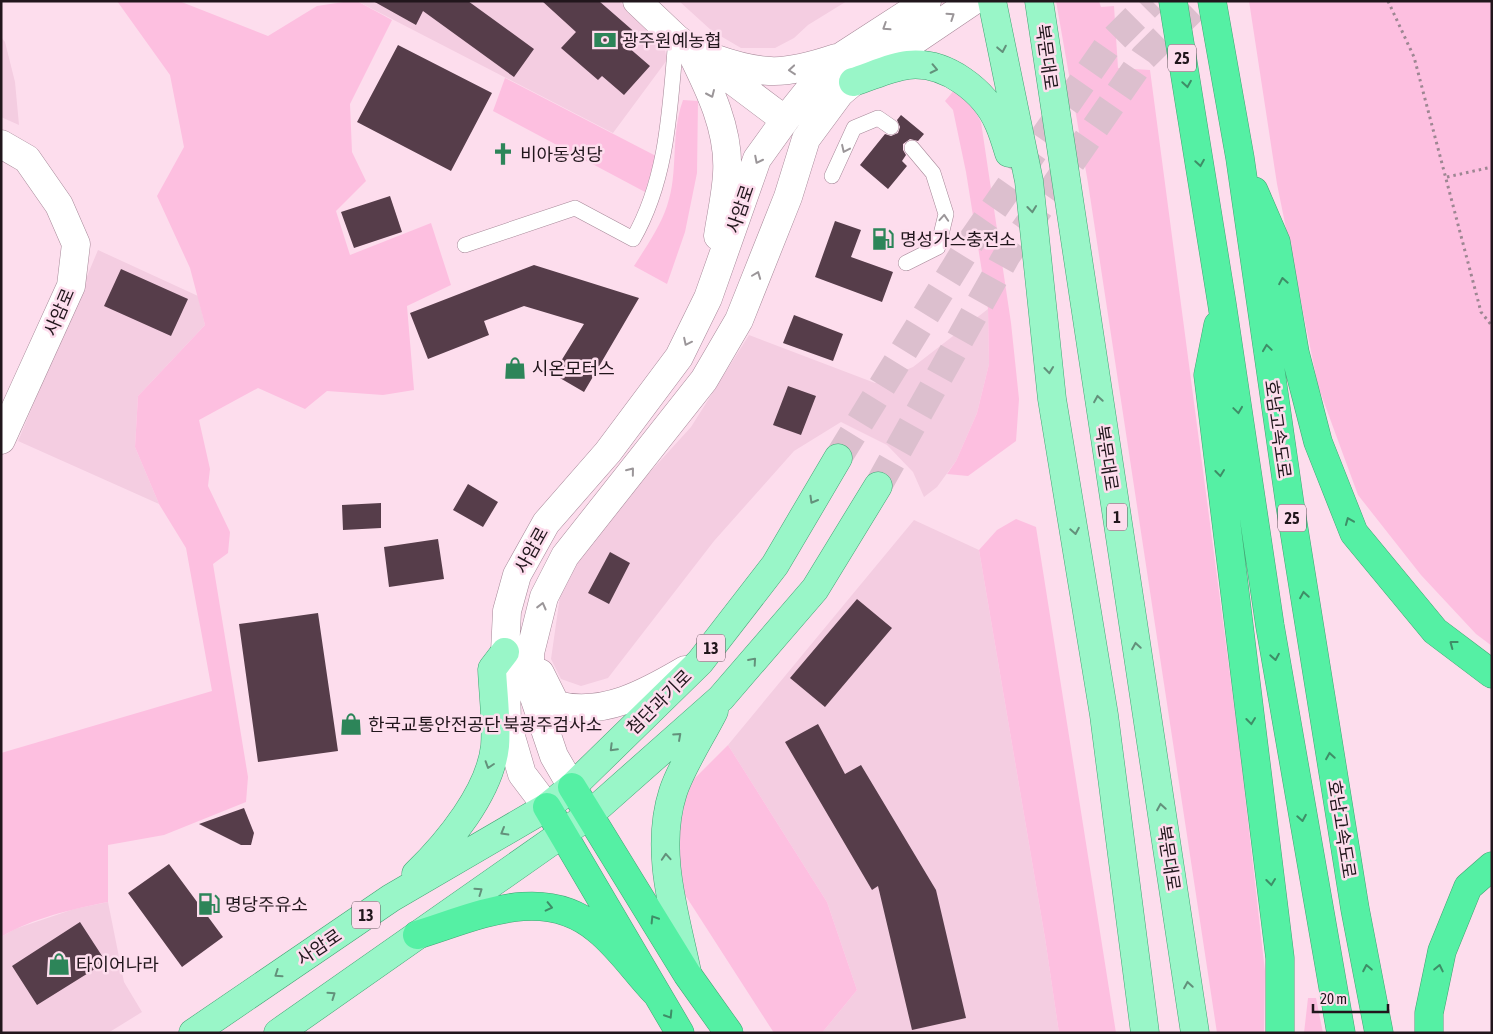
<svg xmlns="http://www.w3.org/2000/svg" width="1493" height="1034" viewBox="0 0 1493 1034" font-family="'Asap Condensed','Noto Sans KR',sans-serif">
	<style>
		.built { fill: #f4cde1 }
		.green { fill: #fdbfe0 }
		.building { fill: #563d4a }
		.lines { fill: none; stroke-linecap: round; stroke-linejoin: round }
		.primary-tunnel { stroke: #dcbfce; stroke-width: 28; stroke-dasharray: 28 14; stroke-linecap: butt }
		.lane-casing { stroke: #a68898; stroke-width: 16 }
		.street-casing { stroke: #a68898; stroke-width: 29 }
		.primary-casing { stroke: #43a474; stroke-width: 29 }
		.highway-casing { stroke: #43a474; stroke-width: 29 }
		.path { stroke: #9d8692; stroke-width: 3; stroke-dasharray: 2.5 4; stroke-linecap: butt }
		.lane { stroke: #fff; stroke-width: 15 }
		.street { stroke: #fff; stroke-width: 28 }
		.primary { stroke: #99f6c8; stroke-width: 28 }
		.highway { stroke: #55f0a4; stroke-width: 28 }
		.oneway { stroke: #9b9699 }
		.oneway2 { stroke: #63917b }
		.oneway3 { stroke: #3e8e67 }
		.labels { text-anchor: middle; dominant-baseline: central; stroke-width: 5; stroke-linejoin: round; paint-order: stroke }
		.shield { fill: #fddded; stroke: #63525b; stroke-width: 1 }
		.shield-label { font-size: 16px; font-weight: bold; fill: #21161c }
		.poi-label { font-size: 18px; fill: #21161c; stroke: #fddded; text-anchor: start }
		.street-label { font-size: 18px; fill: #21161c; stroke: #fddded }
	</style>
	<rect width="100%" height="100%" fill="#fddded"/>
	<path class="built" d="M357 1H619L664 45 667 60 613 133Z
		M679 1H847L808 25 794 38 775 48H741L712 31Z
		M1 37 5 42 15 82 19 125 1 117Z
		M98 250 198 296 205 325 138 396 135 447 159 504 18 441Z
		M988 309 989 364 977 413 956 461 937 487 924 497 913 472 887 445 841 422 794 451 714 541 608 678 581 686 561 679 551 659 562 582 600 527 691 427 749 335 875 383 913 367Z
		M914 520 979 550 1045 938 1059 1033H822L857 990 827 902 728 745Z
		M108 902 124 982 142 1012 108 1033H1V937L15 929 74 909Z"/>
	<path class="green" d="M117 1H179L268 36 317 6 350 1H357L392 20 350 104 352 152 366 181 336 211 350 255 431 223 451 285 407 306 414 390 383 395 327 391 305 409 258 388 199 420 210 469 208 486 230 532 228 553 213 564 248 777 246 802 164 835 108 845V902C72 909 33 918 1 937V753L212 691 186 548 159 504 135 447 138 396 205 325 190 268 157 196 184 147 170 75Z
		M1056 1H1099L1101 7 1114 6 1118 68 1150 70 1240 750 1265 971 1264 1033H1217L1088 183Z
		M1249 1H1492V646L1476 634 1421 575 1358 495 1318 386 1277 184Z
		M505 78 656 156 645 192 493 111Z
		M956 88 965 93 981 122 1011 323 1019 399 1016 441 968 476 947 474 956 461 977 413 989 364 988 309 966 172 953 110 945 101Z
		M683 100 698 101 697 173 685 232 667 284 634 266C646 247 660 227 667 206 679 172 670 136 683 100Z
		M1016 519 1036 527 1116 1033H1059L1045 938 979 550 997 530Z
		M728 745 827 902 857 990 822 1033H774L680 887 674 817 685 788Z
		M1308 998H1316L1323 1033H1304Z"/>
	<path class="building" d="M373 1H468L534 49 514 77 423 11 416 25Z
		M542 1H599L638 35 628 47 650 66 624 95 602 76 598 80 561 48 576 32Z
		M398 45 492 93 451 171 357 122Z
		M901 115 924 134 918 141 910 139 903 144V150L906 155 902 161 907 166 888 189 860 165 885 134 891 136 898 133 900 127 897 120Z
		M390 196 402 232 354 248 341 212Z
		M835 221 861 230 851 257 893 272 882 302 815 277Z
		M534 265 639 298 584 392 553 374 584 324 524 306 484 321 489 335 428 359 410 313Z
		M121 269 188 299 171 336 104 306Z
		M794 315 843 334 833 361 783 343Z
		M788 386 816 396 801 435 773 425Z
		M468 484 498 502 483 527 453 510Z
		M381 503V528L343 530 342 505Z
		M438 539 444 579 389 587 384 547Z
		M610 552 630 563 609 604 588 593Z
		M857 599 892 628 825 707 790 678Z
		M318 613 338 751 258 762 239 624Z
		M818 724 845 774 861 765 936 890 966 1018 912 1030 878 886 872 890 785 742Z
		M244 808 254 833 251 845H241L199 824Z
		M169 864 223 937 182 967 128 893Z
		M80 922 106 962 37 1005 12 966Z"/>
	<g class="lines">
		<path class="primary-tunnel" d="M838 458 970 243 1108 45 1152 1
			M878 486 1007 255 1144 57 1201 1"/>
		<defs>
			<path id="lane" d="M832 176 854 128 878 118 891 127
				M465 245 575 208 633 239C668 178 670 107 676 38
				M906 263 938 247 946 214 933 173 912 148"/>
			<path id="street" d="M637 1 676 38 785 120
				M690 50C709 88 730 130 727 174 726 195 721 215 718 236
				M713 58C764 76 785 75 836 58
				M1 144 27 159 59 205 76 244 71 286 1 440
				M540 673 556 705C603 717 646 693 685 670
				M572 787 554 756 530 685V653L544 597 565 556 704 380 739 320 788 197 806 139 840 93 853 82 973 1
				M547 807 522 774 507 723 505 652 507 611 517 575 546 523 608 452 679 357 708 298 757 159 785 120 813 85 839 58 927 1"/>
			<path id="primary" d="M992 1 1029 181 1052 399 1104 715 1145 1033
				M1039 1 1195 1033
				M853 82C870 77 890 67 908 65 946 61 985 91 999 124 1003 133 1006 143 1009 153
				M416 874C448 843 490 792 495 746 497 721 493 694 492 669L505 652
				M687 972C675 914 654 851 673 792 681 767 702 735 714 711
				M193 1033 391 898 547 807 572 787 700 662 775 565 838 458
				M278 1033 589 815 721 698 815 589 878 486"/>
			<path id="highway" d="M1173 1 1222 304 1270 626 1341 1033
				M1212 1 1240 158 1290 505 1355 909 1379 1033
				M1254 191 1276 242 1295 353 1318 442 1354 533 1435 631 1492 674
				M1218 325 1208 375 1280 958V1033
				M572 787 687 974 729 1033
				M547 807 680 1033
				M417 935C476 917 543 883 598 930 619 947 636 972 655 992
				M1429 1033V1013L1442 951 1468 887 1492 866"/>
		</defs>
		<use href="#lane" class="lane-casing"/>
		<use href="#street" class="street-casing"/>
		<use href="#primary" class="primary-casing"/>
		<use href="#highway" class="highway-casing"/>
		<path class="path" d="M1388 1 1414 57 1481 312 1492 326
			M1447 177 1492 167"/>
		<use href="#lane" class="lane"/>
		<use href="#street" class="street"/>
		<use href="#primary" class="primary"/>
		<use href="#highway" class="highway"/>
	</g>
	<defs><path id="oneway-chevron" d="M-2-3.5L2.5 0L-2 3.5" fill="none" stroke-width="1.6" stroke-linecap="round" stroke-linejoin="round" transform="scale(1.25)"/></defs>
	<g class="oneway">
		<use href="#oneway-chevron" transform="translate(951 16) rotate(-34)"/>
		<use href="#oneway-chevron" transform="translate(886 27) rotate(147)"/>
		<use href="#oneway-chevron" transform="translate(792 70) rotate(175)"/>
		<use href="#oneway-chevron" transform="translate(711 94) rotate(66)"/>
		<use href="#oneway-chevron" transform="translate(845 149) rotate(115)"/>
		<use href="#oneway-chevron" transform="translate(758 160) rotate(117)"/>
		<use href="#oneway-chevron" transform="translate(944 218) rotate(-86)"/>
		<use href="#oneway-chevron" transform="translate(757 275) rotate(-69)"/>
		<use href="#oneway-chevron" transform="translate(687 342) rotate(116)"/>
		<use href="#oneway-chevron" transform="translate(631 471) rotate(-51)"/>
		<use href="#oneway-chevron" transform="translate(542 606) rotate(-76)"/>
	</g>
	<g class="oneway2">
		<use href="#oneway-chevron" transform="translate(1002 49) rotate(79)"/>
		<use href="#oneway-chevron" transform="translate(934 69) rotate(12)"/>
		<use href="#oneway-chevron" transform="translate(1032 209) rotate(84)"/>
		<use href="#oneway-chevron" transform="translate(1049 370) rotate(84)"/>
		<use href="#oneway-chevron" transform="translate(1098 399) rotate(-99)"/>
		<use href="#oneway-chevron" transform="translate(813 500) rotate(120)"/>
		<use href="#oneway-chevron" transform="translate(1075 531) rotate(80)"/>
		<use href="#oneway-chevron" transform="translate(1136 646) rotate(-99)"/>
		<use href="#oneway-chevron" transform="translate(753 661) rotate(-49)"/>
		<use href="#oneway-chevron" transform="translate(678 736) rotate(-42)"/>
		<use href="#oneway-chevron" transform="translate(613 748) rotate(135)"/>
		<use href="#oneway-chevron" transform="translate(489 765) rotate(108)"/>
		<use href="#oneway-chevron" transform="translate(1161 807) rotate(-99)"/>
		<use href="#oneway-chevron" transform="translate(504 832) rotate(150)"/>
		<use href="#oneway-chevron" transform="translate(666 857) rotate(-94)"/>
		<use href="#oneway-chevron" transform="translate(479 891) rotate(-35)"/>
		<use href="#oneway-chevron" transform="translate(278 974) rotate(146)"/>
		<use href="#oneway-chevron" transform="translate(1188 985) rotate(-99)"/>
		<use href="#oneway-chevron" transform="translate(332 995) rotate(-35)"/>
	</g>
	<g class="oneway3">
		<use href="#oneway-chevron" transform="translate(1187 84) rotate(81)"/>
		<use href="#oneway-chevron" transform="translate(1200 163) rotate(81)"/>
		<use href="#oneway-chevron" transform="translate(1283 281) rotate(-100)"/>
		<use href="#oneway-chevron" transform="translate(1267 348) rotate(-98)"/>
		<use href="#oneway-chevron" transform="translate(1238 410) rotate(82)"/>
		<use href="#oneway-chevron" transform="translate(1220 473) rotate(83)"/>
		<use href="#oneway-chevron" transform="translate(1349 521) rotate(-112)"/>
		<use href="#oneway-chevron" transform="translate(1304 595) rotate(-99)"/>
		<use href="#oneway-chevron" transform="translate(1453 644) rotate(-143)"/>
		<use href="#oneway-chevron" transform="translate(1275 657) rotate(80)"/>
		<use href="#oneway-chevron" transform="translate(1251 721) rotate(83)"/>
		<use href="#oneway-chevron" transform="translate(1330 756) rotate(-99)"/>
		<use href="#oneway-chevron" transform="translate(1302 818) rotate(80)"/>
		<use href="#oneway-chevron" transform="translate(1271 882) rotate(83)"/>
		<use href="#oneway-chevron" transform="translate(549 907) rotate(13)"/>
		<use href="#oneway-chevron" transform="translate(654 919) rotate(-122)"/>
		<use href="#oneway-chevron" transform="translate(1367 968) rotate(-101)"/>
		<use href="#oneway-chevron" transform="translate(1439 968) rotate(-78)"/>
		<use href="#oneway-chevron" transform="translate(669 1015) rotate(58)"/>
	</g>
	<defs>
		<symbol id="bank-bare" viewBox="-9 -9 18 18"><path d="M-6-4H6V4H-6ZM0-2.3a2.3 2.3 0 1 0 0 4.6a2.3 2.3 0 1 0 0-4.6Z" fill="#2d8559" stroke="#fddded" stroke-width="2.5" paint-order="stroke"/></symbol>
		<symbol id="church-bare" viewBox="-9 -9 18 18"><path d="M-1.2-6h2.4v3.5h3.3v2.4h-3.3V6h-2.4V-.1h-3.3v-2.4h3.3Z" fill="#2d8559" stroke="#fddded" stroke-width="2.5" paint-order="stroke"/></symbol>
		<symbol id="fuel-bare" viewBox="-9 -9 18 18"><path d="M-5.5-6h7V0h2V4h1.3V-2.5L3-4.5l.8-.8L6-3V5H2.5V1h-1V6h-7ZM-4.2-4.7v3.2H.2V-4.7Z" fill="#2d8559" stroke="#fddded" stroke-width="2.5" paint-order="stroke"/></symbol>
		<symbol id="shop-bare" viewBox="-9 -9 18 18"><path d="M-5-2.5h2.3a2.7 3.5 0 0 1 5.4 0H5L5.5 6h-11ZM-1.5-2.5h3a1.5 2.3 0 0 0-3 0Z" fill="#2d8559" stroke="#fddded" stroke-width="2.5" paint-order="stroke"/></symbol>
	</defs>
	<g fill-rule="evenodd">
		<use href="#bank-bare" x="589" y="24" width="32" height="32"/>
		<use href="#church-bare" x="487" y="138" width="32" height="32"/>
		<use href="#fuel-bare" x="867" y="223" width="32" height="32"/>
		<use href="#shop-bare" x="499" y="352" width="32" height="32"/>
		<use href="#shop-bare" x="335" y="708" width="32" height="32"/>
		<use href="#fuel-bare" x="193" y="888" width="32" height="32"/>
		<use href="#shop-bare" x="43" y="948" width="32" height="32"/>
	</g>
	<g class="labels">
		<g class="shield">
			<rect x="1168" y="44.5" width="28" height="27" rx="4"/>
			<rect x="1107" y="503.5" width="20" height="27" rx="4"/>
			<rect x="1278" y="504.5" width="28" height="27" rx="4"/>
			<rect x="697" y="634.5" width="28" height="27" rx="4"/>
			<rect x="352" y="901.5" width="28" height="27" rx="4"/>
		</g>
		<g class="shield-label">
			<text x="1182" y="58">25</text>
			<text x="1117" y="517">1</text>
			<text x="1292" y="518">25</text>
			<text x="711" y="648">13</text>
			<text x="366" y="915">13</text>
		</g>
		<g class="poi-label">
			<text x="622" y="40">광주원예농협</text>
			<text x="520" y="154">비아동성당</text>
			<text x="900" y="239">명성가스충전소</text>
			<text x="532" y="368">시온모터스</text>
			<text x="368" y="724">한국교통안전공단 북광주검사소</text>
			<text x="225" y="904">명당주유소</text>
			<text x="76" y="964">타이어나라</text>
		</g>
		<g class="street-label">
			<text transform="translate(1047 57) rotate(82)">북문대로</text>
			<text transform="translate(740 209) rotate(-71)">사암로</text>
			<text transform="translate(59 312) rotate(-67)">사암로</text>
			<text transform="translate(1278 429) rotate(82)">호남고속도로</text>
			<text transform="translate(1107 458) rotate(81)">북문대로</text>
			<text transform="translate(531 550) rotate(-61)">사암로</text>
			<text transform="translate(659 702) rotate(-45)">첨단과기로</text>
			<text transform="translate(1342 829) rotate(81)">호남고속도로</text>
			<text transform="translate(1169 858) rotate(81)">북문대로</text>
			<text transform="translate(319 947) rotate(-34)">사암로</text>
		</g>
	</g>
	<rect width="1493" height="1034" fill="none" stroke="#21161c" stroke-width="5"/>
	<path d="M1313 1004v8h75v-8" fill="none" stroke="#21161c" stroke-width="2.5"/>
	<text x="1320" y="1004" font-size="15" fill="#21161c" stroke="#fddded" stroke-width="4" paint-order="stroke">20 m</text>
</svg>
